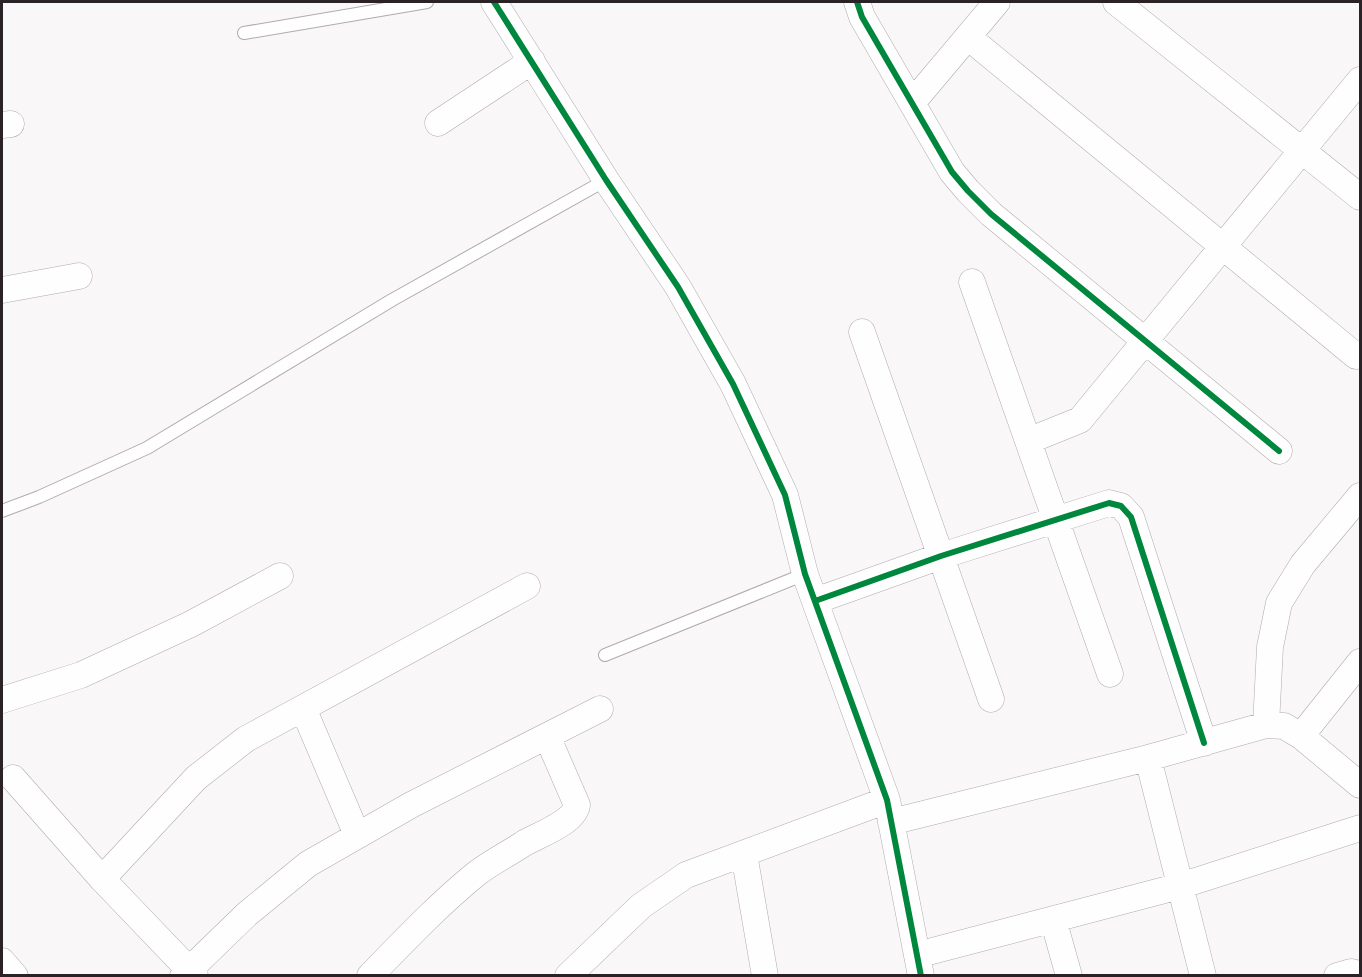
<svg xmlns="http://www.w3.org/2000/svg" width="1362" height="977" viewBox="0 0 1362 977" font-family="'Archivo Narrow',sans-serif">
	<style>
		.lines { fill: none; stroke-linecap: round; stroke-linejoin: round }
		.lane-casing { stroke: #b0aaae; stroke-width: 14 }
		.street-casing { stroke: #b0aaae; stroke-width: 27 }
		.lane { stroke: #fefefe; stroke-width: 12 }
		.street { stroke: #fefefe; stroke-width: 26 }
		.cycleway-casing { stroke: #fff; stroke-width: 10 }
		.cycleway { stroke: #00873e; stroke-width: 6 }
	</style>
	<rect width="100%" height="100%" fill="#faf7f9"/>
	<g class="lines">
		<defs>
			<path id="lane" d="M244 33 427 2
				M2 511 39 497 147 448 392 300 606 180
				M605 655 805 574"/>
			<path id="street" d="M494 2 606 180 678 287 733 384 785 495 805 574 887 800 921 976
				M857 2 862 17 952 172 968 191 991 214 1279 451
				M1116 2 1360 197
				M968 37 1356 356
				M912 103 997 2
				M438 123 532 61
				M2 125 11 124
				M972 282 1110 674
				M2 290 79 276
				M862 332 991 699
				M1028 441 1080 420 1360 80
				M815 601 941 556 1109 503 1121 506 1131 517 1204 743
				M2 700 81 675 191 624 280 576
				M303 708 357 835
				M1266 725 1270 647 1279 603 1303 564 1360 496
				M1301 736 1360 662
				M1148 758 1266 725 1284 726 1301 736 1360 785
				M13 778 102 879 195 976
				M891 822 1148 758 1203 976
				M744 854 765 976
				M102 879 196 778 246 739 527 586
				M1053 919 1069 976
				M917 955 1180 886 1360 828
				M2 961 15 976
				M183 976 247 914 308 864 411 805 600 709
				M370 976C404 941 438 905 476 874 490 863 508 854 523 844 538 835 574 823 577 805L547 736
				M568 976 641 906 686 875 887 800
				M1337 976 1351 972 1360 974"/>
		</defs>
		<use href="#lane" class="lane-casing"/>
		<use href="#street" class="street-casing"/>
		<use href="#lane" class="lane"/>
		<use href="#street" class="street"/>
		<defs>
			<path id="cycleway" d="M494 2 606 180 678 287 733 384 785 495 805 574 887 800 921 976
				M857 2 862 17 952 172 968 191 991 214 1279 451
				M815 601 941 556 1109 503 1121 506 1131 517 1204 743"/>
		</defs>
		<use href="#cycleway" class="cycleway-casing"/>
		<use href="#cycleway" class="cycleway"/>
	</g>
	<rect width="1362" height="977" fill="none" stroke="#2b2227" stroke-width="6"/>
</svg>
